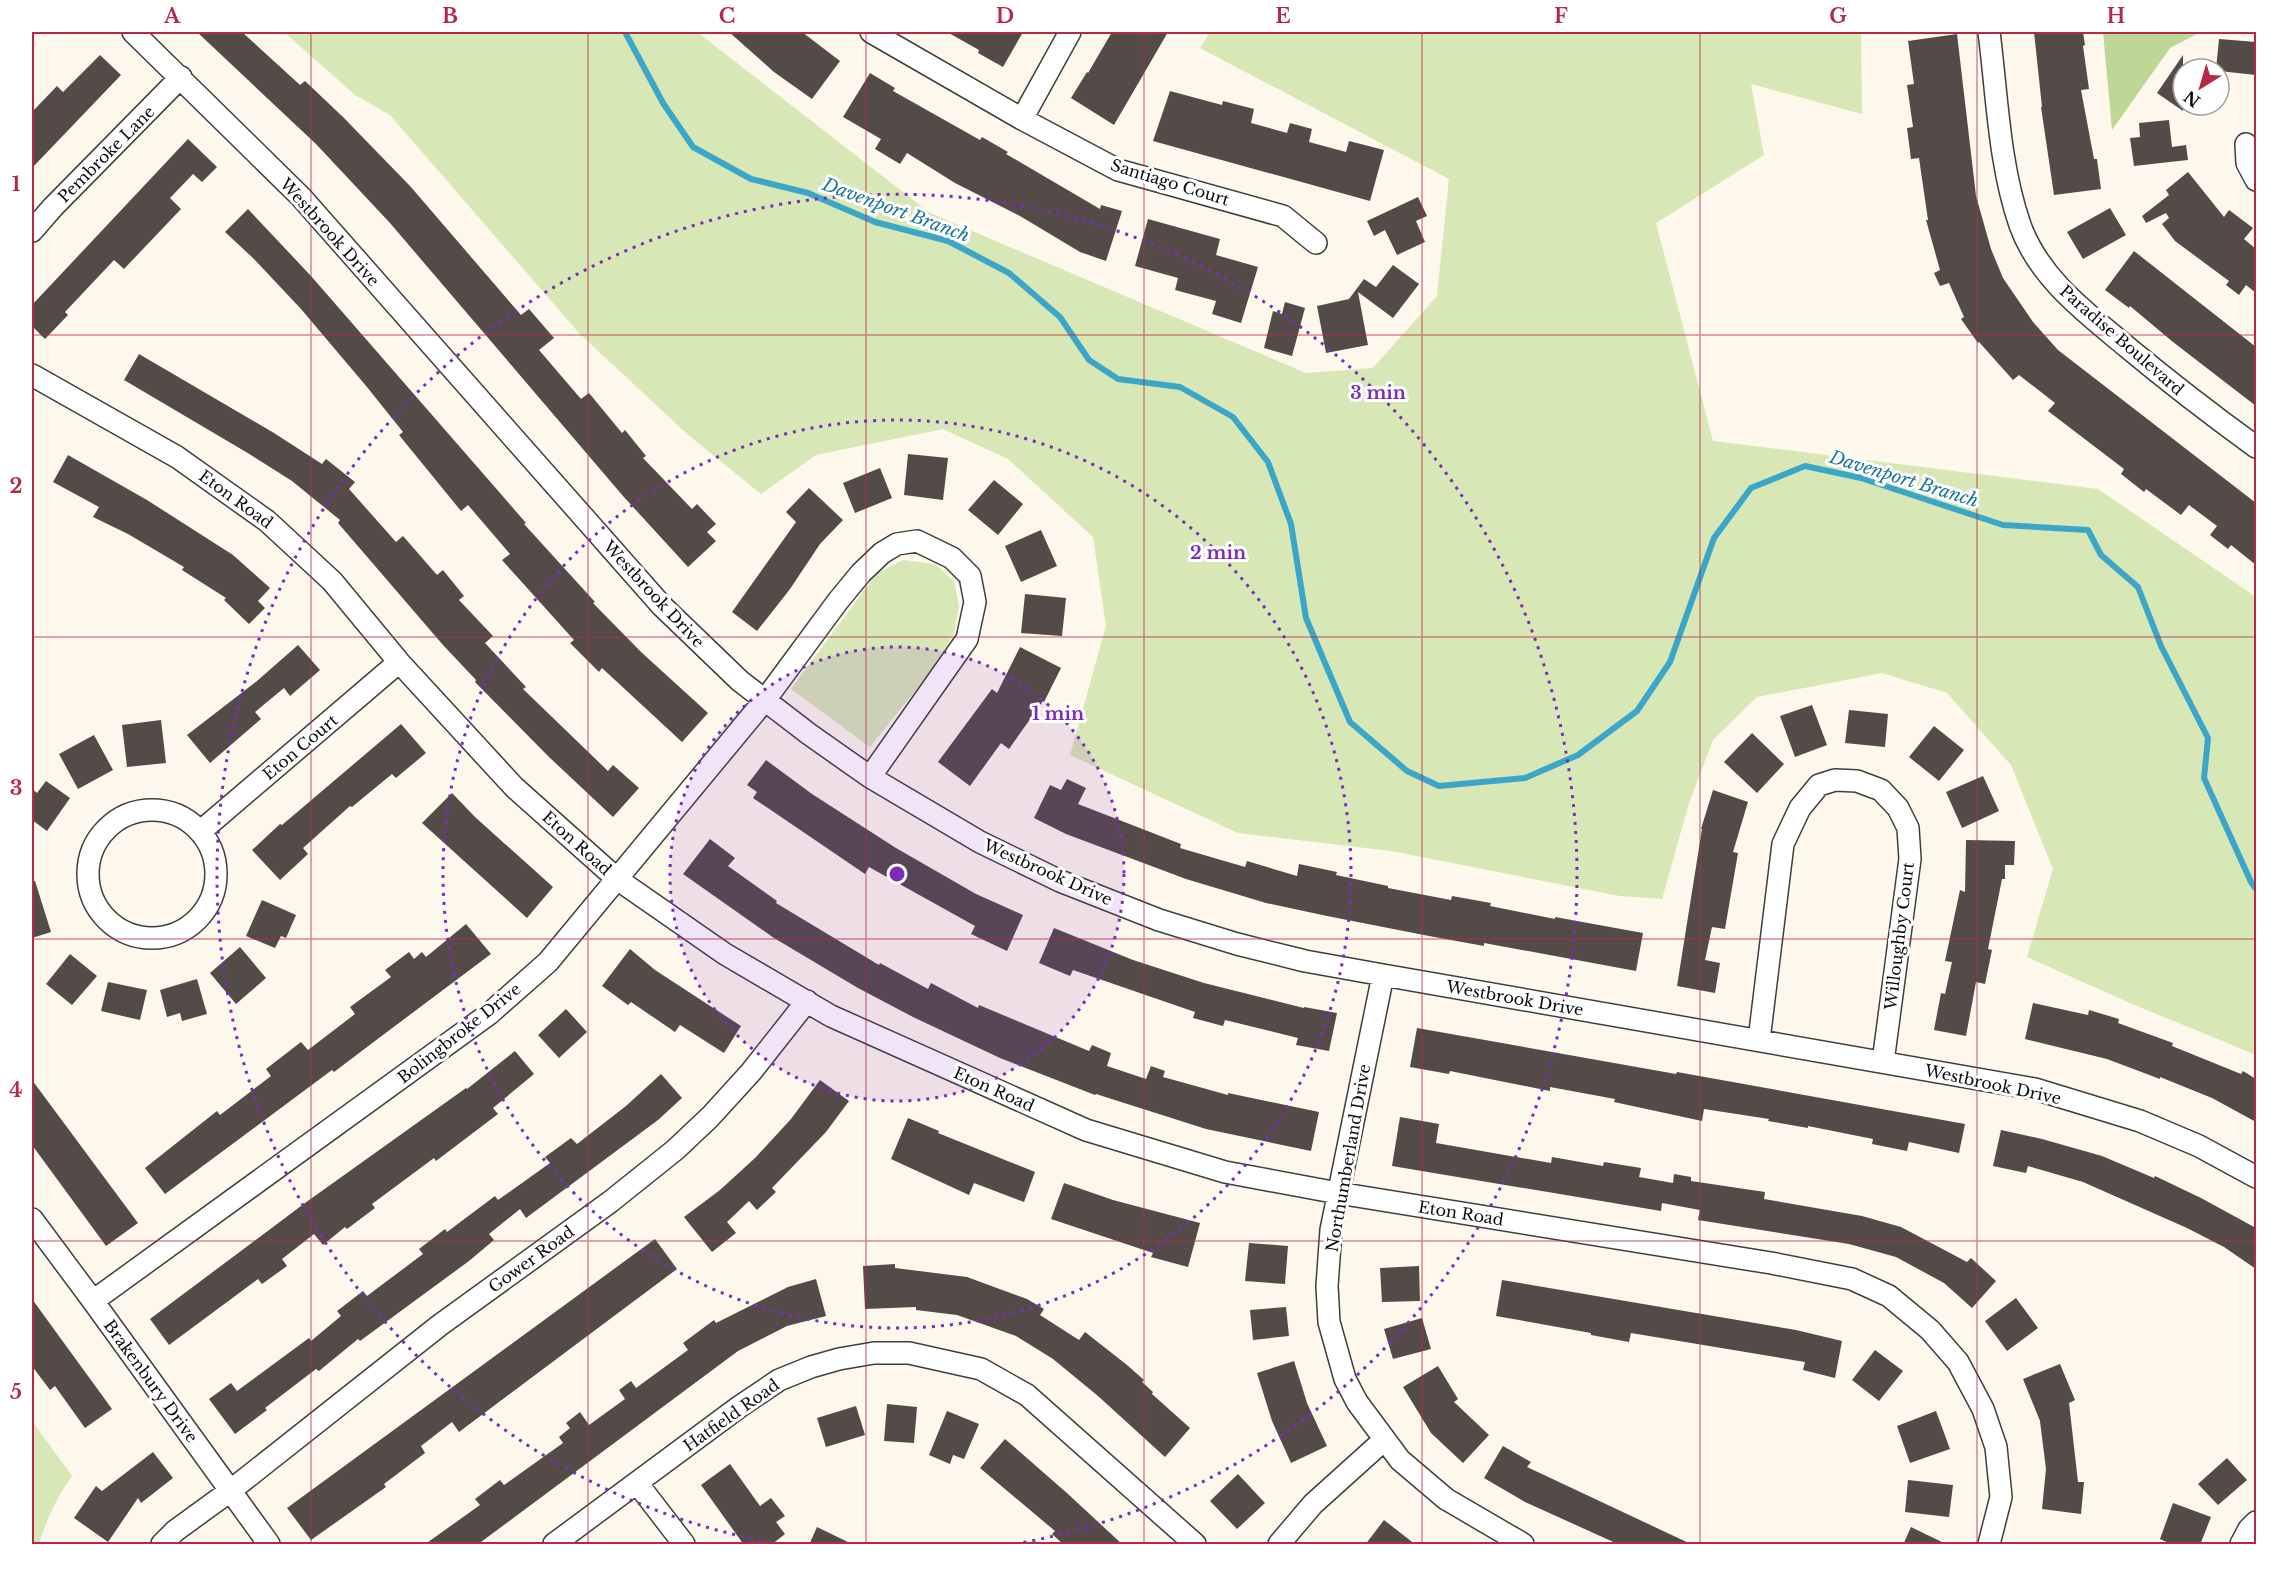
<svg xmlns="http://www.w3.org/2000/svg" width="2288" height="1576" viewBox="0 0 2288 1576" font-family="'Libre Baskerville',serif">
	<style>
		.green { fill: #d7e7b6 }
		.forest { fill: #bed796 }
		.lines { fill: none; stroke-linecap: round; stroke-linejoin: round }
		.stream { stroke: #3ba6c8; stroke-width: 6 }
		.building { fill: #544b48 }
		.minor-casing { stroke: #3f3f3f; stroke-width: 24 }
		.minor { stroke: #fff; stroke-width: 21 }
		.grid { fill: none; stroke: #b62946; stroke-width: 1.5; stroke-opacity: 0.55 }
		.ring { fill: none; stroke: #7b2cbf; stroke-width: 3; stroke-dasharray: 3 6 }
		.labels { text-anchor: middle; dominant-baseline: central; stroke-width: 6; stroke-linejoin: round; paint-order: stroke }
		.street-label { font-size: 16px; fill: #0c0c0c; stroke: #fff }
		.water-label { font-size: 18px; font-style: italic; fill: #1a7598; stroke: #fff }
		.centre { fill: #7b2cbf; stroke: #fff; stroke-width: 3 }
		.ring-label { font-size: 18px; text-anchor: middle; font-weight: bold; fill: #7b2cbf; stroke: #fff; stroke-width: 6; stroke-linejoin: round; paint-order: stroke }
		.neatline { fill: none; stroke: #b62946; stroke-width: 2 }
		.grid-label { font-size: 20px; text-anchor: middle; font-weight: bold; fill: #b62946 }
	</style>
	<rect width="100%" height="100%" fill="#fef7eb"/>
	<path class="green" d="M284 32H697L930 213 1306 373 1373 368 1437 296 1449 179 1200 48 1210 32H1861L1862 114 1751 84 1764 155 1656 223 1713 441 2098 489 2256 597V1055L2130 1003 2027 957 2053 869 2011 765 1947 693 1882 673 1757 697 1713 740 1689 803 1662 899 1620 896 1391 851 1238 833 1070 755 1106 626 1093 537 1008 459 943 429 816 455 761 494 686 433 579 333 390 115 355 95Z
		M903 560 935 564 954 581 959 606 954 634 929 673 870 747 791 689 877 573Z
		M32 1421 72 1476C56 1498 47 1519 39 1544H32Z"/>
	<path class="forest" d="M2103 32H2201L2170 48 2112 130Z"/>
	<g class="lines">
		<path class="stream" d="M625 32 663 103 693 147 751 179 808 193 875 222 948 241 1009 273 1060 317 1089 360 1118 379 1180 387 1233 417 1268 462 1291 524 1306 618 1350 722 1407 771 1439 786 1525 778 1578 755 1637 711 1670 662 1714 538 1751 488 1805 466 1861 478 2003 525 2088 530 2101 555 2138 587 2161 646 2208 738 2204 778 2251 882 2256 889"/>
	</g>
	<path class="building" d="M197 32H242L300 85 305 81 343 117 410 186 521 315 529 309 554 338 539 350 581 399 589 393 622 433 625 430 646 456 643 458 692 509 697 504 716 524 707 532 716 541 688 567 623 496 390 223 316 144Z
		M729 32H802L840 61 812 99 774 72Z
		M947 32H1023L1003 67 978 53 979 50Z
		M1112 32H1168L1114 125 1071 98 1087 72 1088 73Z
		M2034 32H2083L2085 45 2083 46 2089 89 2081 90 2094 159H2097L2101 189 2054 195 2041 107H2042Z
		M1957 34 1976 196 1991 249 2003 278 2033 322 2058 350 2256 503V565L2231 545 2228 549 2210 535 2217 526 2189 505 2181 515 2146 489 2144 492 2121 474 2124 469 2048 411 2055 403 2019 375 2013 380 1979 342 1978 343 1961 319 1964 317 1949 283 1940 286 1934 273 1940 270 1926 220H1928L1919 158 1911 159 1907 128 1913 127 1907 85 1914 84 1908 41Z
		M2219 39 2256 42V75L2219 71V69H2216Z
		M100 55 121 75 32 168V112L57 86 63 92Z
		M2183 55V111L2157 93Z
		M870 73 895 88 893 91 980 140 982 137 1008 152 1006 154 1100 209 1101 205 1122 211 1106 261 1080 252 1020 216 955 183 907 153 900 164 875 149 881 139 843 117Z
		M1170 91 1222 105 1223 101 1254 109 1251 123 1287 133 1290 123 1312 129 1309 142 1346 152 1349 141 1384 150 1370 201 1153 141Z
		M2169 120 2172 147 2186 145 2188 160 2134 166 2130 138 2140 137 2139 123Z
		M188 139 217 167 202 182 193 174 170 198 181 209 124 269 114 260 65 312 68 315 45 339 32 326V305Z
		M2188 172 2224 217 2229 210 2253 228 2244 239 2256 249V293L2246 285 2239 295 2226 285 2229 281 2175 241 2162 224 2169 218 2166 213 2146 223 2142 216 2169 195 2166 190Z
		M1418 197 1427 216 1416 221 1425 242 1397 255 1385 230 1374 236 1367 221Z
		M2110 208 2126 235 2083 259 2067 232Z
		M248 209 311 276 526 523 524 524 595 602 593 603 641 652 708 713 682 742 602 668 599 672 570 643 574 640 502 560 510 554 468 505 461 511 399 435 403 432 367 387 301 309 253 258 225 232Z
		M1148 219 1220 239 1216 255 1258 267 1241 323 1212 314 1216 301 1175 290 1178 278 1135 266Z
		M2134 251 2256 347V406L2173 342 2130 306 2129 308 2105 290Z
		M1393 265 1419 284 1393 318 1358 292 1368 345 1326 353 1317 306 1349 299 1364 279 1376 287Z
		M1285 302 1305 308 1292 356 1264 348 1273 311 1282 314Z
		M139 354 274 433 322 464 326 459 355 482 349 489 396 542 403 536 437 575 443 570 464 596 459 600 493 636 485 643 526 687 523 689 608 771 613 765 639 788 613 817 549 757 475 682 476 680 443 645 338 523 340 520 292 481 246 452 124 380Z
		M908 454 948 458 943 500 904 495Z
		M68 455 147 500 233 555 270 588 258 601 265 608 249 624 224 600 226 598 182 570 184 567 128 534 93 517 99 507 53 482Z
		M880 468 892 498 855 513 843 483Z
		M994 480 1023 504 998 535 968 510Z
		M809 488 843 520 820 544 790 589 757 631 732 612 796 522 786 512Z
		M1041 530 1057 566 1021 582 1005 546Z
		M1025 594 1066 598 1062 636 1021 633Z
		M298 645 320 670 290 696 284 688 255 712 261 719 210 763 187 735 257 681Z
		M1020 647 1061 668 1044 702 1043 701 1009 749 1001 743 970 786 938 762 992 689 997 693Z
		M1812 705 1827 745 1795 757 1780 716Z
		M1849 710 1888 714 1885 747 1845 743Z
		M161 720 166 763 127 767 122 725Z
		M401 724 426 753 396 778 392 774 352 807 350 806 303 848 308 854 280 880 252 850 280 824 282 825Z
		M1934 726 1964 750 1939 781 1909 757Z
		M1752 733 1784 764 1757 793 1724 762Z
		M94 735 113 770 78 789 59 754Z
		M766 760 812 794 896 848 976 894 1023 915 1007 951 971 934 975 926 869 867 865 874 753 798 757 792 747 785Z
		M1983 776 1999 811 1962 828 1946 792Z
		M1067 779 1086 788 1078 804 1181 844 1180 848 1245 867 1247 861 1297 876 1299 864 1337 872 1336 875 1388 886V888L1451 900 1452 896 1491 903 1490 906 1555 919V917L1643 933 1636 971 1484 943V946L1429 936 1327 916 1266 903 1186 879 1066 834 1034 818 1050 785 1061 790Z
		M46 781 70 798 47 831 32 820V789L37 793Z
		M1713 790 1748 802 1733 852 1738 853 1725 929 1712 927 1705 960 1720 963 1715 993 1677 986 1702 829H1701Z
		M452 793 475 817 553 887 527 918 422 823Z
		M710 839 735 858 728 866 777 901 776 903 879 965 880 963 928 989 931 983 978 1008 979 1005 1089 1051 1092 1045 1111 1053 1107 1066 1146 1079 1151 1066 1165 1071 1163 1077 1228 1095V1093L1319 1112 1311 1151 1206 1129 1096 1094 1095 1095 1000 1058 913 1017 858 988 774 938 683 874Z
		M1966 840 2015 841 2014 865H2005V879H2002L1988 949 1992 950 1985 984 1976 982 1966 1036 1934 1030 1941 993 1945 994 1952 962 1945 961 1960 890 1965 892Z
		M32 881H35L51 932 32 938Z
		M262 900 296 915 286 938 281 936 275 948 246 936Z
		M466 924 491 954 375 1041 334 1072 332 1070 165 1194 145 1168 217 1111 220 1115 271 1076 266 1069 301 1042 308 1050 355 1014 350 1007 391 977 385 970 409 952 414 959 422 952 426 957Z
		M1054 928 1133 960 1204 983 1304 1008V1007L1337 1013 1329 1051 1296 1045 1298 1038 1225 1020 1223 1026 1193 1018 1195 1012 1073 970 1070 976 1039 963Z
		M240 947 266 978 236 1004 210 973Z
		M630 949 655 970 741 1026 724 1053 680 1025 675 1032 631 1002 628 1005 602 986Z
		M70 954 97 976 72 1005 46 984Z
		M197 979 207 1014 182 1021 180 1013 167 1017 160 990Z
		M108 982 147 990 140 1020 101 1011Z
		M2033 1003 2088 1015 2089 1010 2119 1019 2118 1023 2173 1043 2172 1046 2241 1074 2243 1071 2256 1079V1122L2212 1098 2160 1077V1079L2107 1059 2025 1039Z
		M566 1009 587 1032 559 1058 538 1035Z
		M1417 1028 1676 1074 1677 1072 1965 1124 1959 1153 1909 1142 1907 1151 1872 1144 1873 1139 1808 1126V1128L1768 1121 1769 1119 1704 1109 1702 1121 1614 1102 1615 1099 1550 1087V1091L1450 1071 1449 1074 1410 1067Z
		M515 1051 534 1074 493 1108 498 1114 436 1161 434 1158 372 1204 375 1208 347 1229 345 1227 323 1245 314 1234 282 1259 287 1266 262 1284 258 1279 169 1345 150 1319 305 1203 466 1088 467 1089Z
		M661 1074 682 1098 658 1120 526 1218 520 1209 489 1234 494 1240 469 1261 360 1341 358 1339 319 1371 316 1369 265 1408 267 1410 235 1434 209 1399 231 1383 237 1391 309 1338 311 1341 341 1316 337 1311 363 1291 367 1296 423 1254 419 1249 445 1229 447 1232 495 1196 498 1200 550 1163 545 1157 571 1138 577 1144 626 1106Z
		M32 1080 138 1223 106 1246 32 1145Z
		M820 1080 849 1101 826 1132 772 1188 776 1192 757 1210 749 1201 727 1222 736 1233 712 1252 684 1217 720 1190 755 1158 791 1119Z
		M1400 1117 1439 1124 1436 1143 1551 1163 1552 1157 1603 1166 1604 1162 1641 1168 1639 1177 1673 1183 1674 1174 1691 1177V1181L1765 1192 1764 1199 1862 1216 1901 1227 1967 1262 1971 1258 1996 1281 1972 1308 1944 1283 1896 1257 1849 1244 1698 1220 1700 1210 1662 1203 1661 1211 1392 1166Z
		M908 1118 939 1131 938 1133 1035 1172 1024 1202 974 1183 969 1195 891 1159Z
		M2001 1130 2042 1139 2102 1156 2154 1178 2155 1176 2201 1198 2256 1228V1269L2224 1247 2187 1228 2083 1182 2028 1166 2026 1173 1993 1166Z
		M1064 1183 1113 1200 1200 1223 1188 1267 1151 1257 1153 1253 1051 1219Z
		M655 1239 677 1269 459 1432 452 1422 421 1446 425 1453 384 1484 386 1487 311 1540 287 1508Z
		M1249 1243 1288 1246 1285 1284 1245 1281Z
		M895 1264V1268L967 1277 1027 1299 1044 1309 1040 1315 1079 1340 1085 1332 1127 1365 1144 1380 1142 1382 1153 1392 1152 1394 1190 1428 1165 1457 1098 1396 1053 1359 1016 1336 957 1315 916 1310V1307L865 1309 863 1266Z
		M1419 1266 1420 1301 1382 1302 1380 1268Z
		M816 1279 826 1316 787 1326 738 1351 477 1545H424L480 1505 475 1499 500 1480 504 1485 563 1443 559 1437 570 1428 566 1423 580 1412 589 1425 625 1399 619 1390 631 1381 636 1388 688 1350 683 1343 714 1320 716 1323 788 1287Z
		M1502 1280 1796 1330 1842 1341 1835 1378 1803 1370 1805 1362 1631 1333 1629 1342 1591 1335V1333L1496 1316Z
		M2016 1298 2038 1328 2007 1351 1985 1321Z
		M32 1299 112 1409 85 1428 55 1386 50 1390 32 1366Z
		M1286 1307 1289 1336 1253 1340 1250 1310Z
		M1422 1318 1431 1349 1393 1359 1384 1329Z
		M1875 1350 1903 1371 1879 1401 1852 1380Z
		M1294 1361 1307 1403 1327 1446 1291 1463 1272 1421 1257 1373Z
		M2060 1364 2075 1400 2069 1403 2078 1482H2084L2081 1514 2042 1509 2046 1469 2040 1421 2023 1379Z
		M1438 1366 1458 1399 1454 1402 1489 1435 1463 1463 1431 1433 1403 1387Z
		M887 1404 917 1407 914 1443 884 1441Z
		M856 1406 865 1435 826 1447 817 1418Z
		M947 1411 979 1424 964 1459 953 1455 950 1464 929 1455Z
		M1936 1411 1950 1449 1910 1463 1897 1426Z
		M1005 1439 1068 1494 1123 1545H1064L1052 1534 1055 1531 980 1468Z
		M1503 1446 1531 1462 1527 1467 1693 1545H1620L1525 1502 1484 1478Z
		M153 1452 173 1478 141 1503 138 1498 108 1542 74 1518 96 1486 102 1491Z
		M2227 1458 2247 1480 2218 1505 2198 1484Z
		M730 1464 760 1506 771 1498 785 1516 776 1522 785 1534 771 1545H744L701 1485Z
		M1238 1474 1265 1503 1237 1529 1210 1501Z
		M1908 1480 1953 1485 1949 1517 1905 1512Z
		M2173 1503 2211 1517 2200 1545H2173L2160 1539Z
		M1384 1520 1416 1545H1365Z
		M817 1527 854 1545H809Z
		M1911 1527 1948 1545H1903Z"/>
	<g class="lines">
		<defs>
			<path id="minor" d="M133 32 301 197 662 606 740 681 809 734 870 777 980 842 1060 881 1159 920 1237 944 1305 961 1383 975 2035 1089 2140 1121 2199 1146 2256 1177
				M871 32 1022 119 1118 170 1283 216 1316 243
				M1989 32C1997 94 1999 165 2020 225 2039 278 2085 312 2127 347 2169 382 2212 415 2256 447
				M1022 119 1070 32
				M2246 144 2247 163 2256 180
				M32 231 53 207 181 77
				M32 375 177 457 267 521 332 581 399 662 514 787 617 879 725 954 831 1016 1086 1130 1225 1172 1338 1193 1771 1263 1852 1279 1889 1296 1930 1330 1958 1362 1983 1409 1996 1447 2001 1497 1989 1544
				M88 874a64 64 0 1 1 128 0a64 64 0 1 1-128 0Z
				M201 831 399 662
				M1383 975 1331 1230 1327 1286 1329 1322 1345 1379 1357 1402 1400 1460 1446 1499 1523 1544
				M1759 1040 1783 844 1800 808 1819 785 1835 780 1857 781 1881 790 1898 808 1908 828 1910 859 1883 1062
				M32 1219 93 1301 269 1544
				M93 1301 489 1014 548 962 765 700 838 601 861 573 882 553 897 544 917 541 952 558 970 576 975 602 967 639 870 777
				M637 1483 684 1544
				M162 1544 175 1531 230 1491 440 1325 610 1202 675 1150 710 1117 751 1072 807 1001
				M554 1544 739 1407 779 1380 811 1367 839 1359 874 1353H909L981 1369 1027 1395 1195 1544
				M1279 1544 1313 1504 1384 1440
				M2241 1544 2249 1529 2256 1522"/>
		</defs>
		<use href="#minor" class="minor-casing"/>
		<use href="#minor" class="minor"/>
	</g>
	<path class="grid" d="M311 32V1544M588 32V1544M866 32V1544M1144 32V1544M1422 32V1544M1700 32V1544M1977 32V1544M32 335H2256M32 637H2256M32 939H2256M32 1241H2256"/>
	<circle cx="897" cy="874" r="227" fill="#7b2cbf" fill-opacity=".12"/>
	<g class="ring">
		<circle cx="897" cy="874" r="227"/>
		<circle cx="897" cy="874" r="454"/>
		<path d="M779 1544A680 680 0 1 1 1015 1544"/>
	</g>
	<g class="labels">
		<g class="street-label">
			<text transform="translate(106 154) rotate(-45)">Pembroke Lane</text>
			<text transform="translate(1170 182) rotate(17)">Santiago Court</text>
			<text transform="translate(330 232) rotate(48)">Westbrook Drive</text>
			<text transform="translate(2122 340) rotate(41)">Paradise Boulevard</text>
			<text transform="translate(236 499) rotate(36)">Eton Road</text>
			<text transform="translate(654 594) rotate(47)">Westbrook Drive</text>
			<text transform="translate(300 747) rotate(-40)">Eton Court</text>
			<text transform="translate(577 843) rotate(42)">Eton Road</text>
			<text transform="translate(1048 872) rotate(24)">Westbrook Drive</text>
			<text transform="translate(1899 936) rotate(-83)">Willoughby Court</text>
			<text transform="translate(1515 998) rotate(10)">Westbrook Drive</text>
			<text transform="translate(459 1033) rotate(-38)">Bolingbroke Drive</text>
			<text transform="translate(1993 1084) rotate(12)">Westbrook Drive</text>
			<text transform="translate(994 1089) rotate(24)">Eton Road</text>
			<text transform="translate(1348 1158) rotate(-80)">Northumberland Drive</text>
			<text transform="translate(1461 1213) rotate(9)">Eton Road</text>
			<text transform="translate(531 1259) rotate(-36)">Gower Road</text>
			<text transform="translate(151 1381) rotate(54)">Brakenbury Drive</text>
			<text transform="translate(731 1415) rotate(-35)">Hatfield Road</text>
		</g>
		<g class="water-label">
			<text transform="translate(896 210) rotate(20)">Davenport Branch</text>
			<text transform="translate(1904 479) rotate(17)">Davenport Branch</text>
		</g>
	</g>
	<circle cx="897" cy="874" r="9" class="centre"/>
	<g class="ring-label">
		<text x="1378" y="399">3 min</text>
		<text x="1218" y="559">2 min</text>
		<text x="1058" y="720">1 min</text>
	</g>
	<rect width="2288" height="1576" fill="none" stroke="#ffffff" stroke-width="66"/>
	<g transform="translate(2201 87) rotate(217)"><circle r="28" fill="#ffffff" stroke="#9e9e9e" stroke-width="1.5"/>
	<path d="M0-4.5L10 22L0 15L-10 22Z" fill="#b62946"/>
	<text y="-9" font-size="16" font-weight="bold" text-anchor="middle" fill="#0c0c0c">N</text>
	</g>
	<rect x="33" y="33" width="2222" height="1510" class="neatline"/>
	<g class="grid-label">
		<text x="172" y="23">A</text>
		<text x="450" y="23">B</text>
		<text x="727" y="23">C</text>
		<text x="1005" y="23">D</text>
		<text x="1283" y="23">E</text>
		<text x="1561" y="23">F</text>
		<text x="1838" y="23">G</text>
		<text x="2116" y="23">H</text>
		<text x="16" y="191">1</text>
		<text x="16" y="493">2</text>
		<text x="16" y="795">3</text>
		<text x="16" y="1097">4</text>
		<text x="16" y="1399">5</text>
	</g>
</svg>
